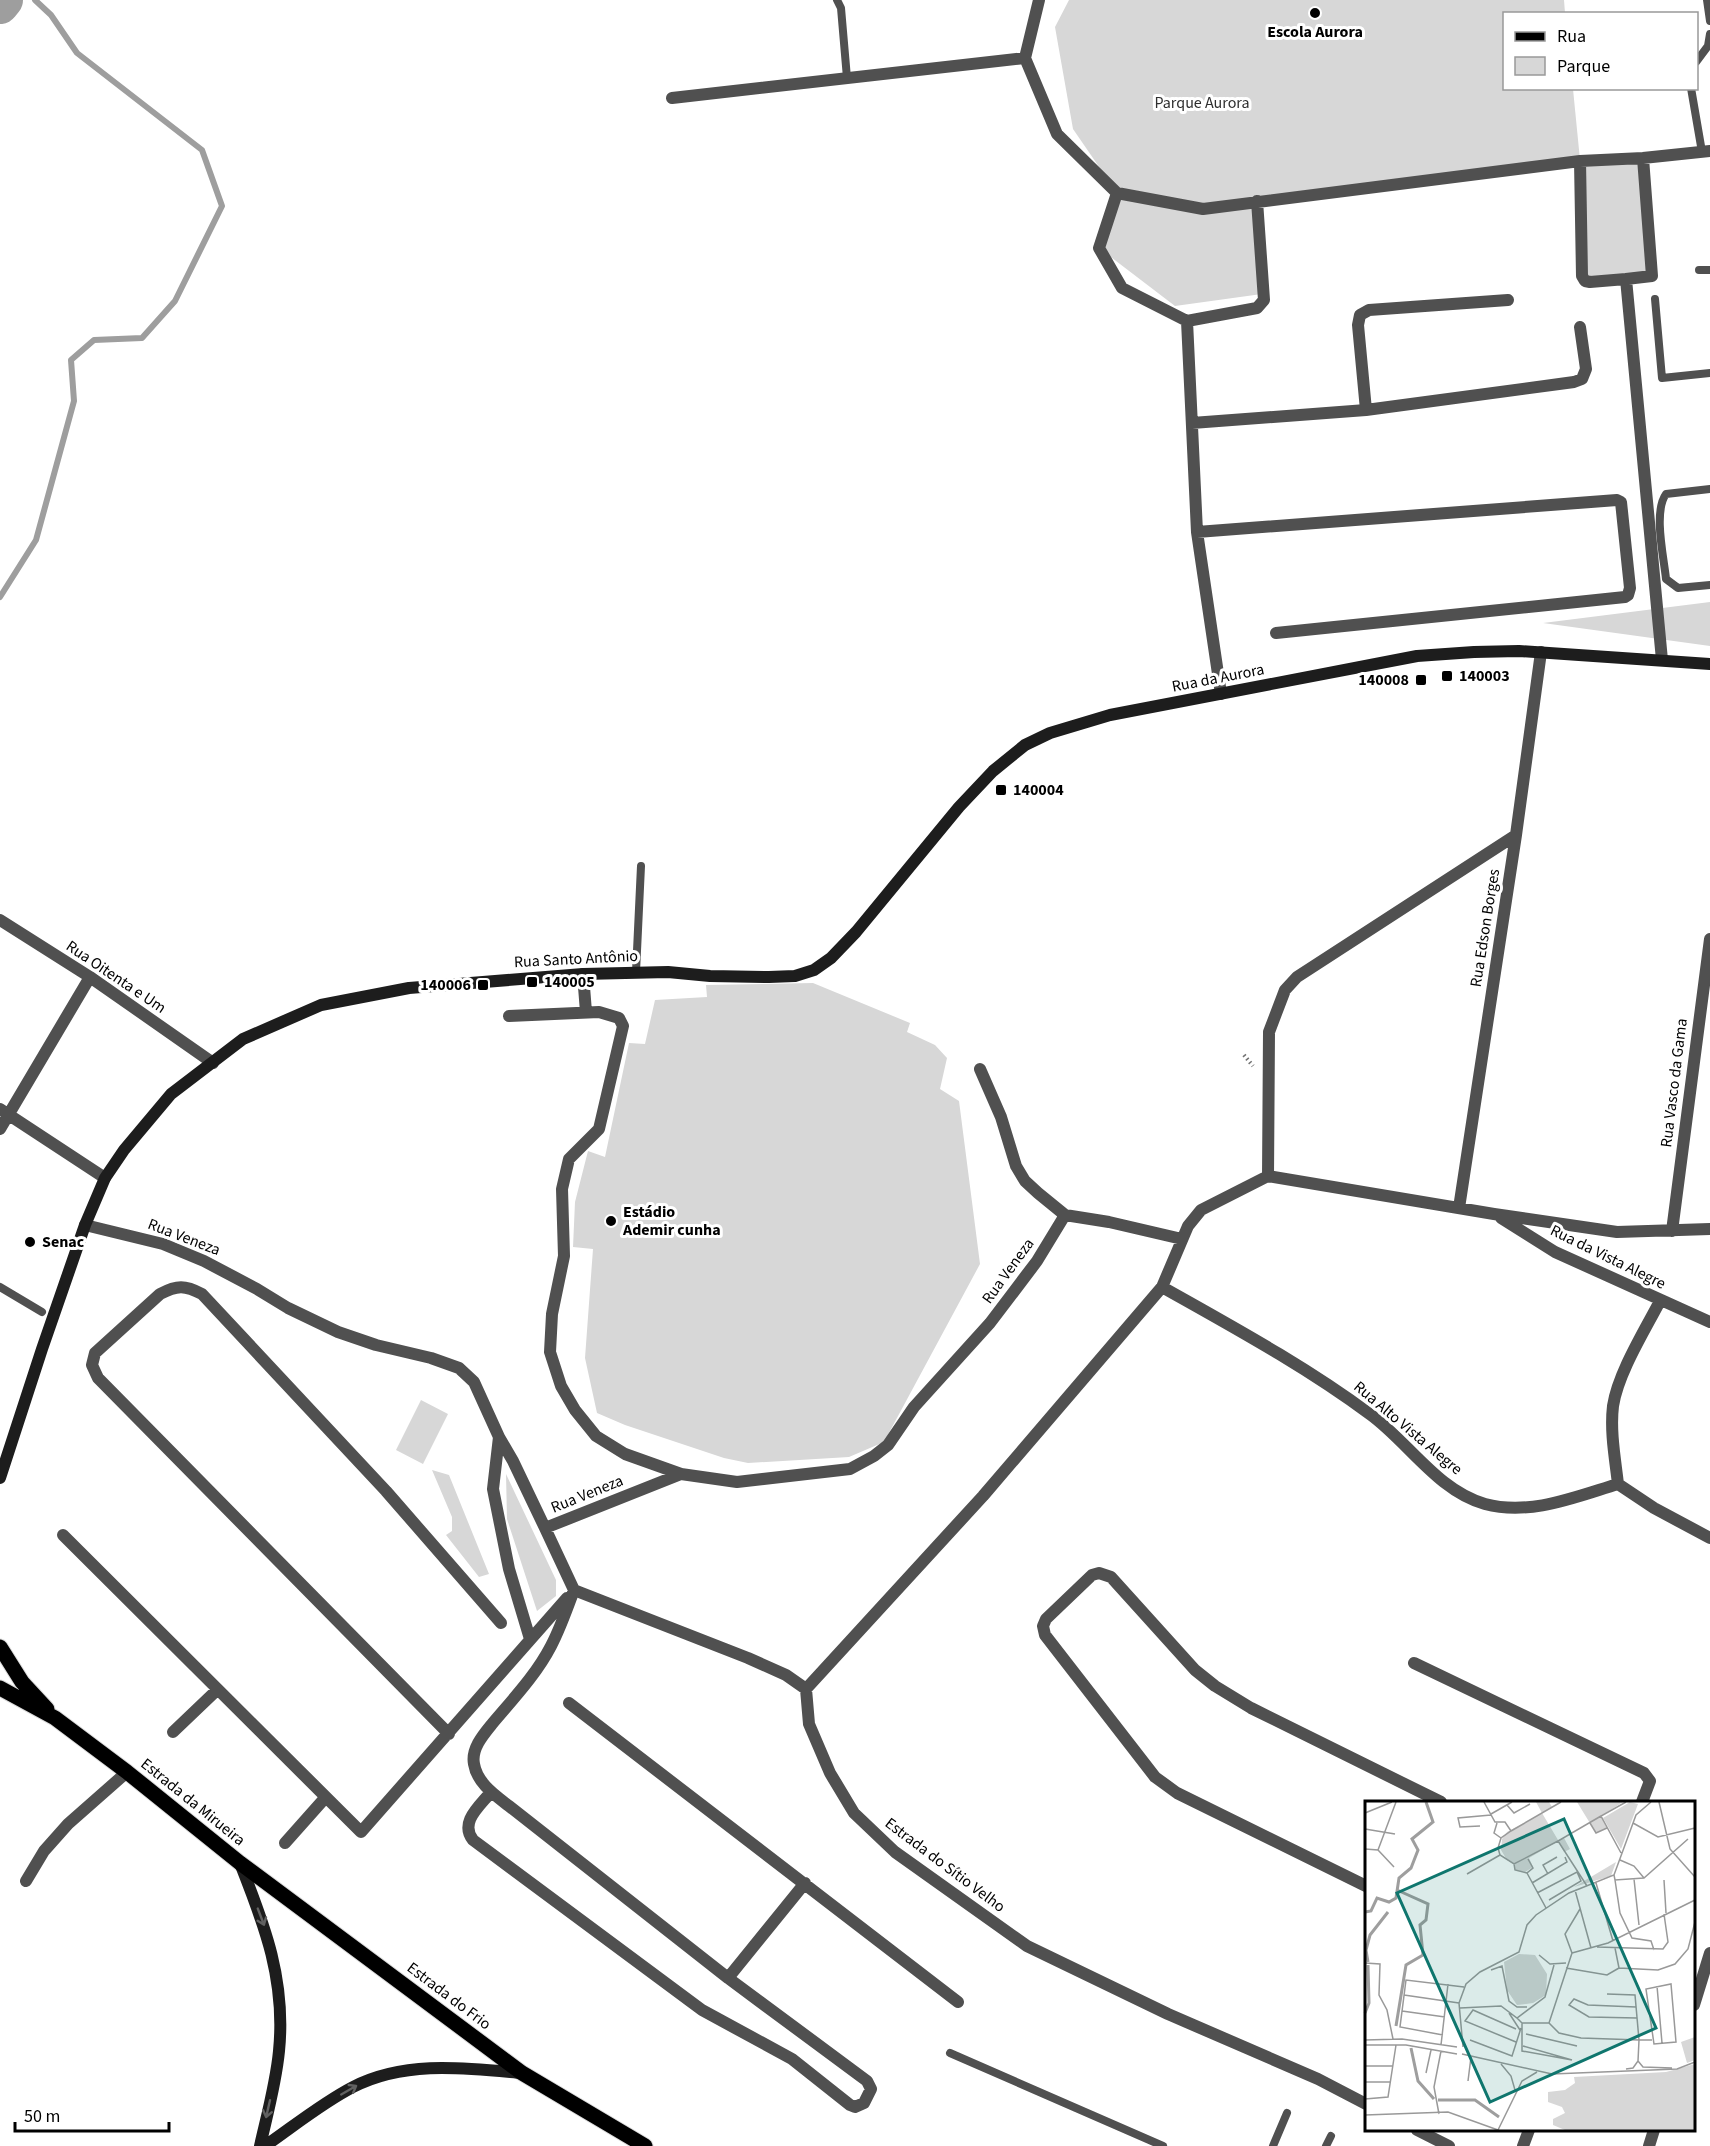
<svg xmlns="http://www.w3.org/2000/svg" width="1710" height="2146" viewBox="0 0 1710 2146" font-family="'Source Sans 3',sans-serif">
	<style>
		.green { fill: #d7d7d7 }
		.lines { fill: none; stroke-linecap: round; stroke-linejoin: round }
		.stream { stroke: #9e9e9e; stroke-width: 6 }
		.river { stroke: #9e9e9e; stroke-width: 38 }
		.primary-casing { stroke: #dbdbdb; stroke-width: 17 }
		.path { stroke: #727272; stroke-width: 4; stroke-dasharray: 1.5 3; stroke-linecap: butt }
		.lane { stroke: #505050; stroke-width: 8 }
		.street { stroke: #505050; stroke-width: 12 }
		.secondary { stroke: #1d1d1d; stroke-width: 12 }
		.primary { stroke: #000; stroke-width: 15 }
		.oneway { stroke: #616161 }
		.poi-dot { fill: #000; stroke: #fff; stroke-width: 2 }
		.labels { text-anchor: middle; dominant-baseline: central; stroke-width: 6; stroke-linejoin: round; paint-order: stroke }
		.poi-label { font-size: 16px; font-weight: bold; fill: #000; stroke: #fff; text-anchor: start }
		.park-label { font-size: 16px; fill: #2e2e2e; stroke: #fff }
		.street-label { font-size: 16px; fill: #000; stroke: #fff }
		.inset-river { fill: none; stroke: #9e9e9e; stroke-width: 3 }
		.inset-road { fill: none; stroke: #999; stroke-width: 1.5 }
		.view { fill: #0f766e; fill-opacity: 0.15; stroke: #0f766e; stroke-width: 3 }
		.inset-edge { fill: none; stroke: #000; stroke-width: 3 }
	</style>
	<rect width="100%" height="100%" fill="#fff"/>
	<path class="green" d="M1069 0H1564L1565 13 1504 14V88L1573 89 1580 160 1643 158 1652 276 1585 281 1580 161 1258 201 1269 293 1175 306 1099 248 1117 193 1073 129 1055 27Z
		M1710 602V646L1543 623Z
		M813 983 910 1023 907 1032 935 1045 947 1058 940 1089 959 1101 980 1264 884 1442 849 1457 748 1463 724 1458 625 1425 597 1413 585 1358 593 1249 573 1247 575 1202 588 1151 605 1157 629 1043 645 1044 655 1000 707 997 706 985Z
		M421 1400 448 1414 423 1464 396 1450Z
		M432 1470 449 1475 489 1574 479 1577 446 1535 452 1531V1517Z
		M506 1474 556 1580V1596L537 1611 507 1519Z"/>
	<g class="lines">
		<path class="stream" d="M0 597 36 540 74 401 71 360 94 340 142 338 175 301 222 206 202 150 77 53 51 15 35 0"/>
		<path class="river" d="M0 5 4 0"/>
		<defs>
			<path id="primary" d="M0 1647 22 1682 47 1709
				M0 1688 55 1718 127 1772 240 1863 522 2073 645 2146"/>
		</defs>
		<use href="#primary" class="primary-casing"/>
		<path class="path" d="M1244 1055 1253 1066"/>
		<path class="lane" d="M837 0 841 8 847 78
			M1707 0 1710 21
			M1696 62 1708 46 1710 34
			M1691 88 1702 152
			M1699 270H1710
			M1655 299 1662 378 1710 373
			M1710 489 1666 494C1653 512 1664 558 1666 579L1678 588 1710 585
			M636 972 641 866
			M0 1287 42 1312
			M950 2053 1163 2146
			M1273 2146 1287 2113
			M1326 2146 1331 2136"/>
		<path class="street" d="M1039 0 1025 58 1057 134 1117 193 1203 209 1580 161
			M672 98 1025 58
			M1117 193 1099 248 1122 288 1187 321
			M1626 279 1652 276 1643 158
			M1366 410 1358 325 1360 315 1369 310 1508 300
			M1192 423 1366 410 1574 382 1582 379 1586 369 1580 327
			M1197 532 1617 500 1621 502 1630 588 1628 595 1625 597 1276 633
			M1662 660 1626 279 1590 282 1585 281 1582 276 1580 161 1643 158 1710 151
			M1221 694 1197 532 1187 321 1257 308 1264 300 1257 201
			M0 920 90 977 213 1063
			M583 974 586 1012
			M509 1016 599 1012 619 1018 623 1026 599 1129 569 1159 562 1189 564 1256 552 1314 550 1352 561 1386 575 1410 596 1436 625 1454 681 1474
			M980 1069 1001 1117 1016 1166 1025 1181 1038 1193 1065 1215 1109 1222 1182 1239
			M0 1109 105 1178
			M0 1129 90 977
			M1268 1176 1269 1032 1285 990 1297 977 1516 835
			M1268 1176 1494 1214 1617 1232 1710 1229
			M1459 1208 1516 835 1541 652
			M1501 1218 1555 1252 1710 1322
			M85 1225 163 1244 204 1261 257 1289 288 1308 338 1332 376 1345 431 1358 459 1368 474 1382 499 1437 513 1461 545 1528 681 1474 737 1482 850 1469 874 1456 888 1445 914 1407 990 1323 1037 1261 1065 1215
			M1672 1231 1710 939
			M1162 1287C1233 1327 1305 1366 1371 1415 1408 1442 1438 1491 1485 1504 1530 1516 1575 1497 1618 1484
			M499 1437 493 1489 509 1569 530 1639
			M1618 1484C1615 1458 1610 1431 1613 1406 1618 1373 1645 1330 1660 1301
			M1618 1484 1654 1508 1710 1538
			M545 1528 574 1590 748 1658 786 1675 806 1689 809 1724 830 1773 854 1813 895 1852 1027 1946 1168 2014 1318 2079 1366 2104
			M63 1535 361 1832 567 1598
			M1414 1663 1644 1773 1650 1781 1642 1802
			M806 1689 983 1496 1162 1287 1188 1226 1201 1210 1268 1176
			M569 1703 958 2002
			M173 1732 217 1690
			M449 1734 98 1378 92 1365 95 1353 160 1294C177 1285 185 1285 202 1294L386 1491 501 1623
			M491 1792C480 1806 459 1822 473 1840L702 2010 792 2059 850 2105 855 2107 864 2103 871 2089 867 2081 728 1978 509 1806C495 1795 477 1783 474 1764 471 1749 483 1735 492 1724 513 1699 536 1675 551 1646 560 1629 567 1609 574 1590
			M285 1843 325 1798
			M26 1881 44 1851 68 1824 127 1772
			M1366 1886 1177 1793 1155 1777 1045 1635 1043 1626 1046 1619 1092 1575 1099 1573 1111 1577 1195 1670 1215 1686 1251 1708 1441 1802
			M728 1978 805 1883
			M1694 2005 1710 1953
			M1417 2130 1449 2146
			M1523 2146 1529 2130
			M1649 2146 1654 2130"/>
		<path class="secondary" d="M0 1478 42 1349 85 1225 105 1178 124 1150 171 1094 243 1039 321 1005 409 988 583 974 668 972 710 976 769 977 795 976 814 970 831 958 856 932 959 807 993 771 1025 745 1050 733 1110 715 1417 656 1474 652 1519 651 1710 664
			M240 1863C265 1926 286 1981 279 2051 276 2083 267 2115 260 2146
			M265 2146C294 2126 322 2103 353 2087 405 2060 466 2068 522 2073"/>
		<use href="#primary" class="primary"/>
	</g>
	<defs><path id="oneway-shaft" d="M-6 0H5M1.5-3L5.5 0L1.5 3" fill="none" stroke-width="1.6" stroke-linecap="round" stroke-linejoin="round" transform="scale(1.5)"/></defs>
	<g class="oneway">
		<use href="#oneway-shaft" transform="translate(261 1917) rotate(69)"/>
		<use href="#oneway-shaft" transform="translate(349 2090) rotate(-30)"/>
		<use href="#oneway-shaft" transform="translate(268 2109) rotate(103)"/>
	</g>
	<g class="poi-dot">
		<circle cx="1315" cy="13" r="6"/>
		<rect x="1441" y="670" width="12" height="12" rx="3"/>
		<rect x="1415" y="674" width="12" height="12" rx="3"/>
		<rect x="995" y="784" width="12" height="12" rx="3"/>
		<rect x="526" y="976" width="12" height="12" rx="3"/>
		<rect x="477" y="979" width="12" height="12" rx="3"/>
		<circle cx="611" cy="1221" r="6"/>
		<circle cx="30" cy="1242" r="6"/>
	</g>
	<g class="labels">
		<g class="poi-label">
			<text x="1315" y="32" text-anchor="middle">Escola Aurora</text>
			<text x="1459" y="676">140003</text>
			<text x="1409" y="680" text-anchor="end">140008</text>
			<text x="1013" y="790">140004</text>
			<text x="544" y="982">140005</text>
			<text x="471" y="985" text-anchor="end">140006</text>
			<text x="623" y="1212">Estádio<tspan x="623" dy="18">Ademir cunha</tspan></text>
			<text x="42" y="1242">Senac</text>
		</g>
		<g class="park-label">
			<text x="1202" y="103">Parque Aurora</text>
		</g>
		<g class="street-label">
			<text transform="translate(1218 678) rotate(-11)">Rua da Aurora</text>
			<text transform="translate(1485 928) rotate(-81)">Rua Edson Borges</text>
			<text transform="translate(576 959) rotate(-3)">Rua Santo Antônio</text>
			<text transform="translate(116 977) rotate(34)">Rua Oitenta e Um</text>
			<text transform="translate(1674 1083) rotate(-83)">Rua Vasco da Gama</text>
			<text transform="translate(184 1237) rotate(21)">Rua Veneza</text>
			<text transform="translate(1608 1257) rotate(26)">Rua da Vista Alegre</text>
			<text transform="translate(1008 1271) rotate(-54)">Rua Veneza</text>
			<text transform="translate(1408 1428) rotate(40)">Rua Alto Vista Alegre</text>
			<text transform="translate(587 1494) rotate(-22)">Rua Veneza</text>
			<text transform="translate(193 1802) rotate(39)">Estrada da Mirueira</text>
			<text transform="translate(945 1865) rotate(37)">Estrada do Sítio Velho</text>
			<text transform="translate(449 1996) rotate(37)">Estrada do Frio</text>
		</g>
	</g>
	<g transform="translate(1365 1801)">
		<rect width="330" height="330" fill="#fff"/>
		<path d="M171 1H184L187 6 177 12 193 39 199 37 205 48 199 51 193 40 164 57 168 66 160 71 150 69 149 63 142 59 136 49 137 38 142 31 177 12ZM212 1H258L236 15 242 27 231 32ZM265 1 273 3 256 48 238 17ZM251 61 246 75 209 86ZM154 153 170 154 182 173 181 194 168 202 152 204 142 189 139 161ZM330 236V259L322 262 316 241ZM330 263V329H200L188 324V318L200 312 197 306 183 301V291L200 289 210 282 209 276 301 271Z" fill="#d7d7d7"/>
		<path class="inset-river" d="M0 111 6 110 12 97 24 101 31 97 34 77 46 67 53 49 47 38 68 21 61 1M3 161 1 149 5 134 23 111M0 212 4 202 3 164M31 225 41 164 58 154 55 124 61 119 63 103 32 89M46 247 53 280 69 298M73 299H110L134 316"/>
		<path class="inset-road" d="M119 1 130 21H140L146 30M294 1 305 48 330 76M142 4 149 12 165 3M0 12 27 1M126 13 147 1M132 22 129 32 136 37M225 22 231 32 242 27M268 22 293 36 330 27M115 25 95 26 93 17 126 14M0 28 30 33M193 40 149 63 135 54 133 47 136 37 146 30 196 1M0 48 13 49 29 66M13 49 31 1M256 52 236 15 261 1M163 58 168 67 162 72 181 107M255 59 269 65 279 77M149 63 150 69 162 72M102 73 135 54M183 73 178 64 192 56M249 74 250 79 279 77 323 38M269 78 274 124M250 79 255 112 267 137 286 140 289 149M299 79 301 112M167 82 202 61 200 56M231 82 248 140M222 85 193 40 236 15M210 89 226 147M172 92 212 71 216 80 184 99M232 146 298 148 303 141 299 113M250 147 254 167M207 152 243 142 330 99M207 152 200 133 215 108M174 154 185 163 201 162M0 162 15 163 14 194 22 209 28 238M201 167 242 174 254 167M254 167 293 169 310 163 323 148 330 121M126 169 137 165 144 200 152 206H162M306 183 311 241 289 243 281 188ZM292 185 297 242M242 193 270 194 274 239H287M39 194 94 202M271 206 223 204 209 198 204 204 224 216 272 217M95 207 136 205 152 217 180 196 189 164M37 210 80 216M144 212 155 229M152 217 157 222H184L194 232 216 237 274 239 273 260 268 267 261 268M157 222V250L207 259 158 245M184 222 207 152M161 233 212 245M78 234 35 226 41 179 99 186M0 239 37 238 92 246M105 239 147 255 156 227M151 241 100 220 108 209 151 228M0 244H41L92 253M76 244 83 183M98 246 94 202 101 183 115 171 154 151 162 124 171 114 204 92 249 74 271 14 286 1M97 253 187 273 312 268 330 261M273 260 278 266 307 267M136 263 146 275 150 289M0 265H28M61 272 66 249M103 280 106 256M0 281H26M0 298 23 296 31 244M74 313 69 286 76 250M0 314 83 311 133 329M133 329 157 280 172 271"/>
		<path class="view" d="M199 18 291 227 125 301 32 92Z"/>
		<rect width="330" height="330" class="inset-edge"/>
	</g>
	<rect x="1503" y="12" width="195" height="78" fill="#ffffff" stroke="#999999" stroke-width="1.5"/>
	<rect x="1515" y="32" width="30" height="9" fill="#000000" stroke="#999999" stroke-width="1.5"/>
	<text x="1557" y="42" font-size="18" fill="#000000">Rua</text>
	<rect x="1515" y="57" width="30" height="18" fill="#d7d7d7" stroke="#999999" stroke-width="1.5"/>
	<text x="1557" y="72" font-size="18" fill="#000000">Parque</text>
	<path d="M15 2122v9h154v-9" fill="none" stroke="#000000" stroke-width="3"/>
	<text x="24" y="2122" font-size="18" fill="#000000" stroke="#ffffff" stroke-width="4.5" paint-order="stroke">50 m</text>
</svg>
